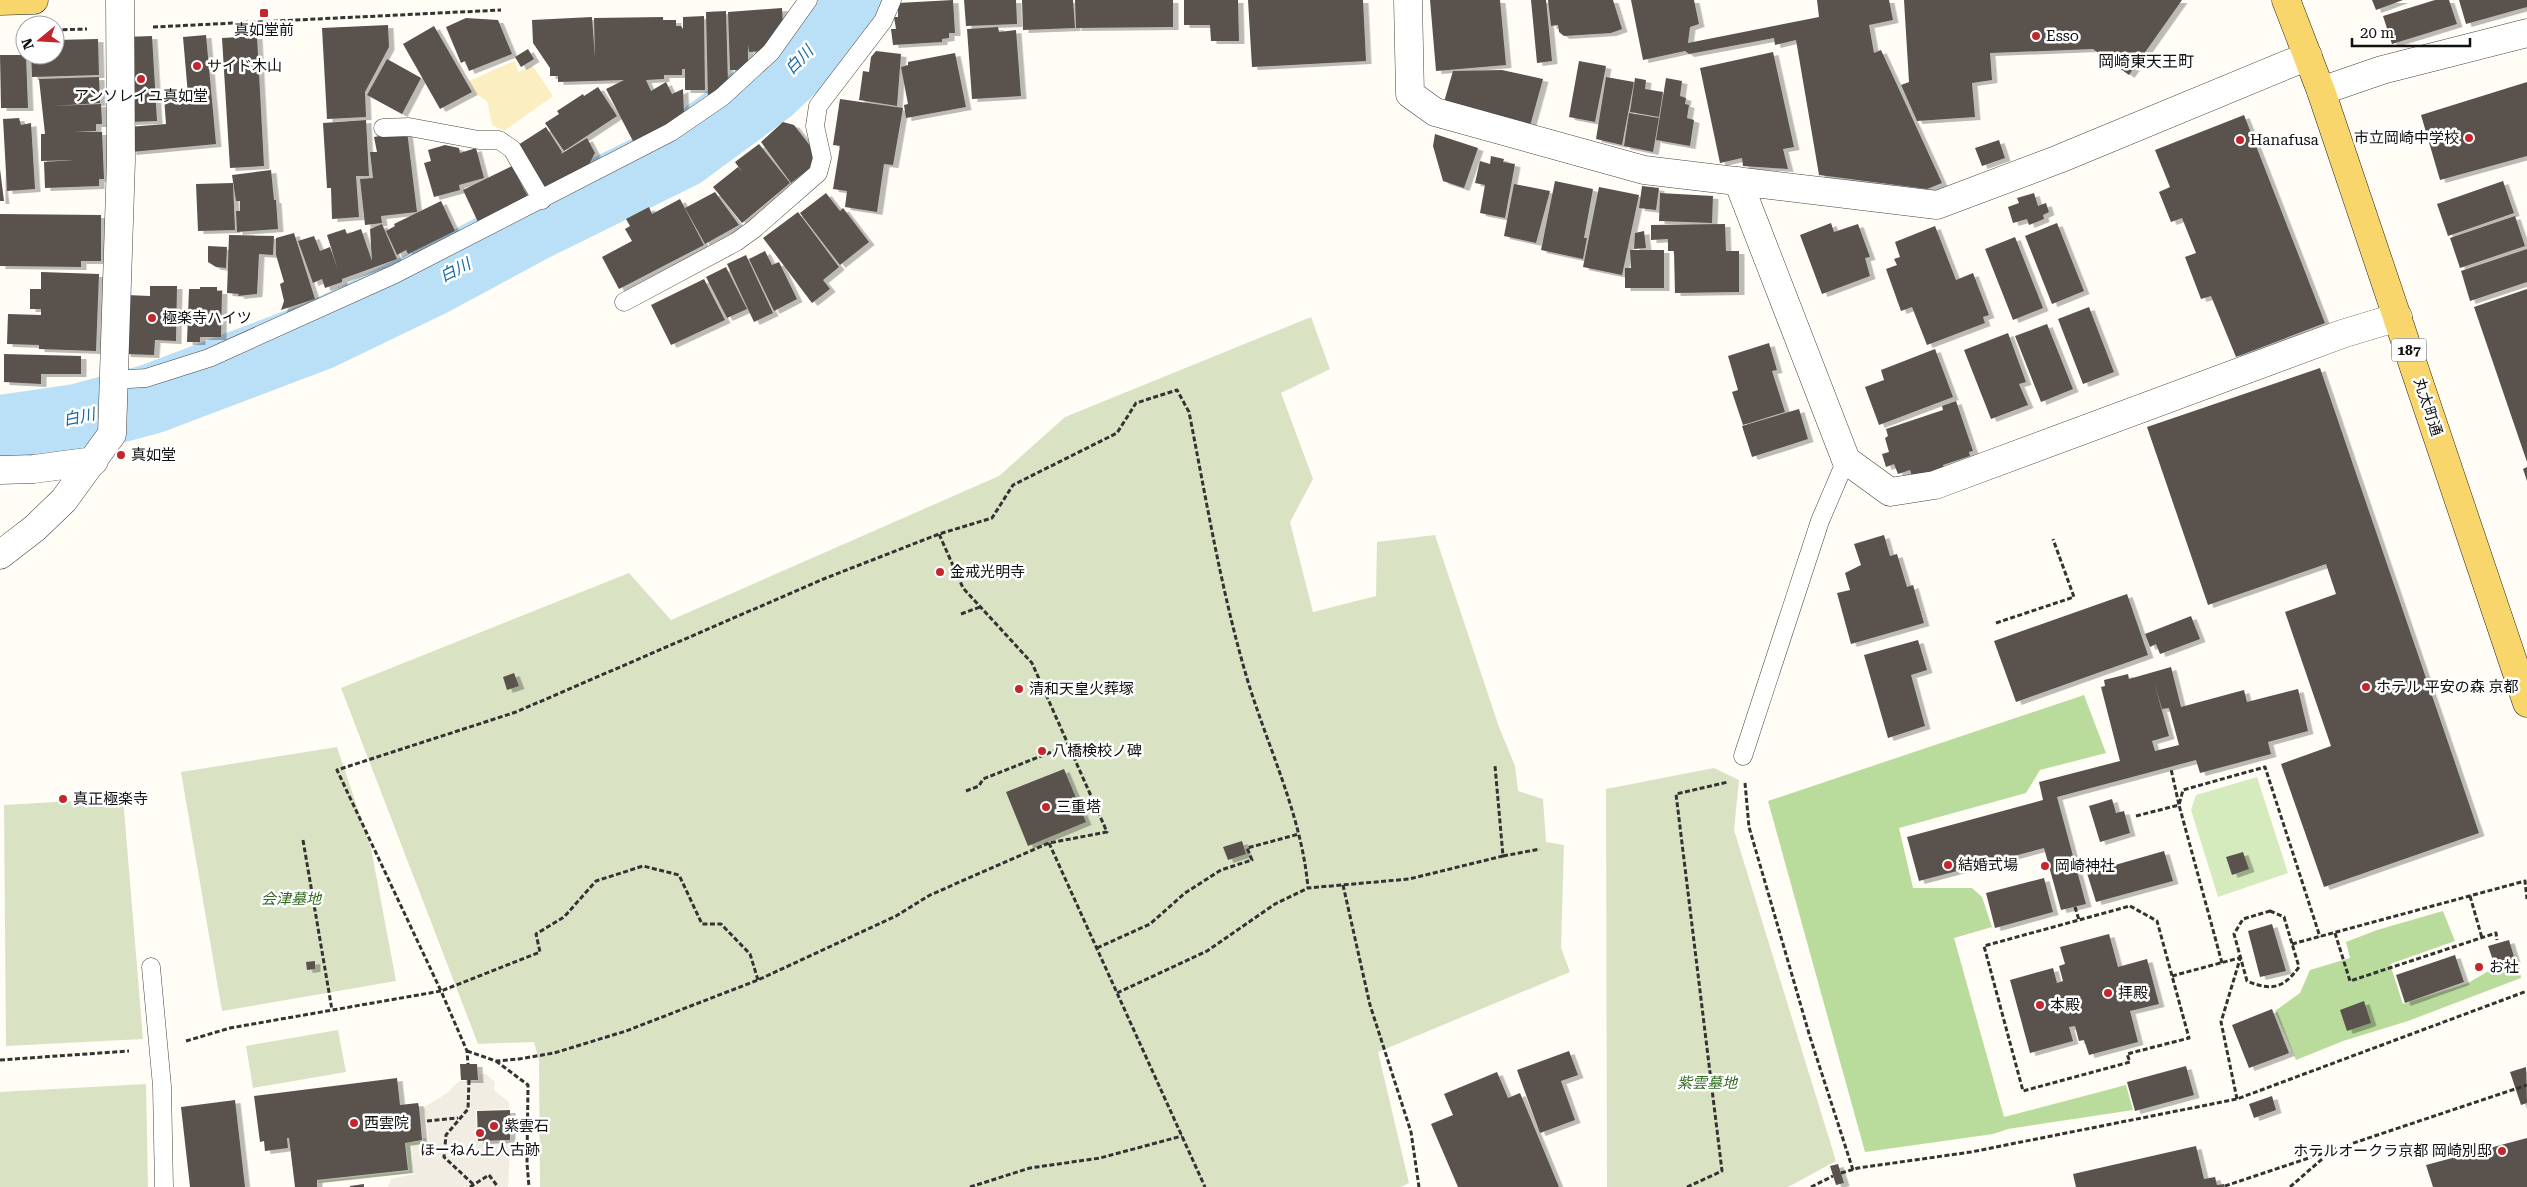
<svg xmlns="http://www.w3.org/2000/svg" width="2527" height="1187" viewBox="0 0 2527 1187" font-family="'Roboto Serif','Noto Sans JP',serif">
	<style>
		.green { fill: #d5ebbd }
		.forest { fill: #b9dc9c }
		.sand { fill: #fbeec1 }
		.cemetery { fill: #d9e3c4 }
		.plaza { fill: #f1ede2 }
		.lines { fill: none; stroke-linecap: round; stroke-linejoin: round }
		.river { stroke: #b9e0f7; stroke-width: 70 }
		.building { fill: #5a524d; fill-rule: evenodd; filter: url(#shadow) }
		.lane-casing { stroke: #444; stroke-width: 19 }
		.street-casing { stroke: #444; stroke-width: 29 }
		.primary-casing { stroke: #222; stroke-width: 29 }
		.path { stroke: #333; stroke-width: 3; stroke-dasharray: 5 2.5; stroke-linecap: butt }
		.lane { stroke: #fff; stroke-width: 18 }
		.street { stroke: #fff; stroke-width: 28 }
		.primary { stroke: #f9d66b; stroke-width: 28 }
		.poi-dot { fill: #c4262e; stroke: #fff; stroke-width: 2 }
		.labels { text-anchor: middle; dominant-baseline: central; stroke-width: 5; stroke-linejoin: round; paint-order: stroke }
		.shield { fill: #fff; stroke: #585858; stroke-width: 1 }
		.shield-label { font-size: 14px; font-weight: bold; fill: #111 }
		.poi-label { font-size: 15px; fill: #111; stroke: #fff; text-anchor: start }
		.street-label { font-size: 15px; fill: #111; stroke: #fff }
		.park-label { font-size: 15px; font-style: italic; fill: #2f6b1f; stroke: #fff }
		.water-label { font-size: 16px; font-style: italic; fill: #1768a6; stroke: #fff }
		.neighbourhood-label { font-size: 16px; fill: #111; stroke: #fff }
	</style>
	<defs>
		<filter id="shadow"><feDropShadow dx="5.5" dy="3" stdDeviation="0" flood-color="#0004"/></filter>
	</defs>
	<rect width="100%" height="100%" fill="#fffdf5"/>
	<path class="green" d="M2257 777 2288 873 2218 897 2191 810 2196 795Z
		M423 1138H426V1144L410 1145 412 1173 318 1183V1181L409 1171 406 1143 423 1141Z"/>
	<path class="forest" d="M2084 695 2106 753 2040 770 2026 793 1899 828 1913 888H1972L1982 897 1992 927 1954 938 2004 1117 2126 1085 2133 1110 2008 1129 1993 1134 1865 1152 1768 801Z
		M2443 911 2455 941 2390 964 2403 1004 2468 983 2492 969 2519 962 2521 978 2408 1021 2343 1041 2296 1060 2275 1011 2300 993 2310 970 2350 958 2346 942 2377 930Z"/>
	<path class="sand" d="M514 61 519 72 532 65 553 96 504 131 492 125 487 101 476 94 469 81Z"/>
	<path class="cemetery" d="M1311 317 1330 369 1281 393 1313 479 1290 522 1313 612 1376 596 1377 542 1435 535 1499 727 1515 766 1518 791 1543 799 1546 842 1564 845 1561 948 1570 972 1378 1052 1409 1183 1401 1187H540L539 1060 534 1042 478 1044 341 688 629 573 671 620 999 476 1065 417Z
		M337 747 371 848 396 981 222 1011 181 772Z
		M1714 768 1739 780 1734 830 1836 1161 1788 1187H1607L1606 789Z
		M123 798 143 1039 6 1046 4 805Z
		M338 1030 346 1072 253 1088 246 1046Z
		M146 1084 148 1187H0V1092Z"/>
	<path class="plaza" d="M479 1074H486L495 1082 494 1090 509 1102V1109L476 1110 477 1142 511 1141 508 1187H388L391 1179 414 1174 412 1145H429L427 1121 423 1108 447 1093 459 1081H478Z"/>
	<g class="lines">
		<path class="river" d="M0 430 77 419 151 399 320 335 432 281 534 226 682 153 769 89 803 57 852 0"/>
	</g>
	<path class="building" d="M953 0 955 33H949V38L942 39V42L893 45 891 29H896L894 17H898V3Z
		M964 0H1016L1017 24 966 26Z
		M1022 0H1073L1075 28 1023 30Z
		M1075 0H1173V27L1076 28Z
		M1184 0H1238L1239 41H1211L1210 25H1184Z
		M1248 0H1363L1366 61 1252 67Z
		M1430 0H1500L1506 65 1436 71Z
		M1531 0H1546L1552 61 1537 63Z
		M1548 0H1613L1622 29 1611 33 1564 36 1559 32 1558 25 1551 26Z
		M1631 0H1694L1699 24 1690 27 1688 43 1819 17 1817 0H1889L1893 20 1869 25 1874 53 1881 50 1942 183 1927 189 1819 175 1796 40 1775 45 1774 38 1689 54 1685 51 1643 60Z
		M1904 0H2182L2129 75 2093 49 1990 53 1992 80 1972 83 1975 117 1917 121 1901 85 1909 82Z
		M2372 0H2403L2376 10Z
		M2435 0H2449L2457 24 2392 44 2383 16Z
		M2459 0H2527V7L2466 24Z
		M782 8 783 27 766 51 749 52 748 45V67L743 70H730L728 12Z
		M726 11 728 84 708 101 706 12Z
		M704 16 705 90H685V69H682V75H664V79L646 80 651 91 666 82 672 94 683 89 684 115 635 145 606 89 624 80 558 82V76H550V68L533 43 532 20 592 17 595 58 594 18 663 17V20H676V26H681L683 29V17Z
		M466 18 498 20 512 54 469 71 465 61 461 63 446 27Z
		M388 25 389 47 365 92 366 117 327 119 322 28Z
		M434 26 472 92 440 109 403 44Z
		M998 27 999 32 1016 30 1021 96 972 99 967 29Z
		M206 35 216 144 131 152 128 127 166 124 164 97 188 95 183 37Z
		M152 36 157 121 130 122 125 37Z
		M257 36 264 166 230 168 222 38Z
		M98 39 99 75 32 77 31 55H55V40Z
		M528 49 534 59 521 67 515 57Z
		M876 51 901 54 897 106 859 100 863 71 869 72 871 57Z
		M1773 52 1794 147 1783 149 1788 169 1743 166 1742 158 1720 163 1700 68Z
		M955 53 966 107 906 118 904 105 908 104 901 67 908 65V62Z
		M0 55H26L28 108H1Z
		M387 59 421 78 402 114 367 95Z
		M1579 61 1606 66 1595 122 1569 117Z
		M1502 70 1543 79 1530 126 1444 102 1453 71Z
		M99 77 100 103 53 106 101 104 102 124H96V131L74 132H102L104 179H99V186L45 188 44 162 74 160 41 161V134H45L39 79Z
		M1606 77 1634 82 1622 145 1596 139Z
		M1635 78 1646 80 1645 89 1663 92 1659 117 1630 112Z
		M1666 78 1682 81 1680 96 1686 98 1685 104 1689 105 1687 118 1694 120 1690 146 1656 140Z
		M2527 82V156L2440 180 2421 115Z
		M598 87 617 116 564 151 545 123 559 114 557 111 583 94 584 96Z
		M840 99 903 108 893 165 884 164 877 212 845 207 847 191 833 189 840 146 833 145Z
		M1629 113 1659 118 1653 152 1624 146Z
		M2244 115 2325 323 2236 357 2211 296 2201 299 2185 257 2196 253 2182 218 2171 222 2159 192 2170 187 2155 150Z
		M19 118 21 125 31 123 35 189 7 191 3 119Z
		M366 120 369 176H356L359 217 332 219 331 188H327L323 123Z
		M783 122 794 125 815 152 810 168 791 183 761 142Z
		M546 127 562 152 561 154 587 138 595 153 588 166 547 191 518 145Z
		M407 131 417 212 381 216 382 223 365 225 360 179 373 178 370 152H377L374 137Z
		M1435 134 1478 148 1464 188 1443 181 1433 146Z
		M1999 140 2005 158 1982 166 1975 148Z
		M759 144 790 183 742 223 713 187 738 167 742 172 735 162Z
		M445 145 459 148 460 153 476 148 484 178 459 185 460 190 434 197 424 163 431 161 428 150Z
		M1491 156 1504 159 1503 162 1515 164 1505 218 1480 213 1485 185 1475 183 1480 161 1490 164Z
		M512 166 528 197 478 222 463 190Z
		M0 169 4 201H0Z
		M271 170 274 200H276L278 229 237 232 236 211H240V201H236L232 175Z
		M1555 181 1593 189 1584 238H1587L1583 259 1541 250Z
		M2503 181 2514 213 2448 236 2437 204Z
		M233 183 235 230 198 231 196 184Z
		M1514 184 1550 191 1536 243 1504 236Z
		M1642 186 1659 188 1656 210 1639 208Z
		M1599 187 1639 195 1622 275 1583 267Z
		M715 192 739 225 705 244 685 208Z
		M826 193 840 211 843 208 869 242 840 265 800 213Z
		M1660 193 1713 196 1712 223 1659 221Z
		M2034 193 2038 206 2046 203 2049 212 2043 215 2044 219 2029 225 2027 219 2013 223 2008 207 2019 203 2017 198Z
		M680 199 704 245 619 289 602 257 632 241 625 229 630 226 626 219 649 207 652 214Z
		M441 201 455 231 408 254 406 250 397 255 386 231 395 226 394 224Z
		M798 212 839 267 823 280 830 289 812 303 763 238Z
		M0 214 101 215V261H81V267L0 266Z
		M2515 216 2525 246 2460 268 2450 238Z
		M1831 223 1834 232 1858 224 1870 257 1865 258 1870 276 1822 294 1800 235Z
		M2057 223 2084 291 2052 304 2025 236Z
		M382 224 397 259 342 279V282L325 288 322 279 313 283 298 241 314 236 320 251 330 247 338 270 327 235 345 229 347 234 361 229 372 261 370 229Z
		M1725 224 1726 251H1739V292L1675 293 1674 251H1668V239L1651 240V225Z
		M1935 226 1956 280 1973 273 1989 315 1983 317 1985 323 1927 345 1912 307 1901 311 1886 269 1897 265 1894 259 1900 257 1895 242Z
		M1644 231 1646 248 1634 249 1635 233Z
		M294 233 315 299 281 310 284 301 280 284 284 282 276 255V238Z
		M229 235 274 236 273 255 259 254 257 294 238 296 239 294 227 293Z
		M2015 237 2043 308 2013 320 1985 249Z
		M208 246 227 247 226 268 216 267 208 262Z
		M2527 249V282L2470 301 2461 271Z
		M1630 250H1664V288H1625V268H1631Z
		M765 251 772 265 779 262 797 299 774 311 749 259Z
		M746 255 773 313 754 322 727 264Z
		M726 267 747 309 727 318 706 277Z
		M41 272 99 274 96 351 39 349V345L7 344 8 314 41 315V309H30V289H41Z
		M704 279 725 320 671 345 651 305Z
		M150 286H177L176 341 155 340 154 355 125 354 127 295 150 296Z
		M200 287H217V291H222L221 337H200V342H187L189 289H200Z
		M2527 289V462L2474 307Z
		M2089 307 2114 372 2083 384 2058 319Z
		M2047 324 2073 389 2041 402 2015 336Z
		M2008 333 2026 382 2019 384 2028 405 1991 419 1964 350Z
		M1769 343 1777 370 1772 371 1785 412 1743 425 1732 392 1738 390 1728 356Z
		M1935 349 1953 397 1879 425 1865 387 1884 380 1881 370Z
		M4 354 81 356V374H41V384L4 382Z
		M2320 368 2479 833 2324 887 2281 764 2331 746 2285 612 2336 594 2326 564 2208 605 2147 427Z
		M1956 401 1973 451 1969 452 1970 456 1943 465 1944 469 1913 479 1910 470 1898 474 1894 464 1886 467 1882 454 1889 452 1885 438 1888 436 1886 429 1943 410 1942 406Z
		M1799 409 1808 439 1752 457 1742 426Z
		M2527 467V481L2523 469Z
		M1884 535 1890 556 1897 554 1907 587 1913 585 1924 623 1851 644 1837 593 1850 590 1845 573 1861 565 1854 544Z
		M2127 594 2148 655 2016 702 1994 641Z
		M2191 616 2200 639 2160 654 2156 644 2150 647 2145 634Z
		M1918 640 1927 670 1911 675 1925 726 1888 738 1864 655Z
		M2171 667 2181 707 2244 690 2247 702 2298 689 2308 731 2268 742 2271 754 2200 773 2196 760 2057 797 2086 904 2061 910 2044 848 1919 881 1907 837 2043 800 2039 782 2120 761 2101 687 2105 686 2104 680 2128 674 2129 679ZM2154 682 2162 709 2169 708 2179 745 2155 751 2152 741 2169 736Z
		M514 673 519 686 507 690 503 677Z
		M1064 769 1086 822 1028 846 1006 792Z
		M2112 799 2116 813 2124 811 2130 833 2100 842 2089 806Z
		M1242 841 1246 854 1228 860 1223 847Z
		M2164 851 2173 881 2096 902 2087 873Z
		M2243 852 2249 869 2232 875 2226 857Z
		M2044 878 2053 912 1995 928 1986 893Z
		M2272 924 2286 971 2260 977 2248 931Z
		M2109 934 2118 967 2147 959 2159 1004 2130 1011 2138 1042 2089 1055 2084 1040 2079 1041 2075 1026 2069 1027 2073 1041 2030 1053 2010 980 2053 968 2057 983 2063 981 2059 966 2065 964 2060 947Z
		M2509 940 2515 960 2495 966 2488 946Z
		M2455 955 2464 982 2405 1003 2396 975Z
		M315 961V969L307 970 306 962Z
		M2364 1001 2371 1023 2347 1031 2340 1010Z
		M2272 1009 2289 1053 2249 1068 2232 1025Z
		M1569 1051 1578 1075 1561 1081 1575 1120 1540 1133 1517 1070Z
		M460 1064H477L478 1080H461Z
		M2186 1066 2194 1095 2135 1111 2127 1082Z
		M2526 1067 2527 1103 2521 1105 2510 1072Z
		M1497 1072 1508 1098 1520 1093 1559 1187H1458L1431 1124 1453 1115 1444 1094Z
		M397 1078 400 1105 418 1103 419 1107 422 1140 405 1143 408 1170 317 1180V1187H295L289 1138H287L288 1148 265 1151 264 1141 260 1142 254 1096Z
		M2272 1096 2276 1110 2254 1118 2249 1104Z
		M235 1100 245 1187H190L181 1107Z
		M510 1110V1140L478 1141 477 1111Z
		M2527 1138V1187H2433L2426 1165Z
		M2196 1146 2204 1179 2215 1177 2217 1185 2224 1184 2225 1187H2076L2073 1174Z
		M1838 1164 1844 1183 1836 1185 1830 1166Z
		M364 1184V1187H350V1186Z"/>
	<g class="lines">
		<defs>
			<path id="lane" d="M383 128 409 127 479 140H499L512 149 542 200
				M624 302 736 242 754 229 818 173 822 158 815 126 818 106 883 21 892 0
				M112 380 146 378 209 358 395 274 671 132 722 97 771 52 808 0
				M1743 756 1820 521 1846 460
				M151 967 162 1086 164 1187"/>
			<path id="street" d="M1408 0 1410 94 1435 112 1644 170 1937 205 2059 159 2308 56
				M2321 91 2382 70 2527 33
				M1738 181 1846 460 1890 492 1935 485 2342 334 2398 317
				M0 470 34 469 94 461
				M0 555 35 528 64 500 112 434 121 160 120 0"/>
			<path id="primary" d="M2286 0 2321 91 2527 703
				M0 1 34 0"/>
		</defs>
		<use href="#lane" class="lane-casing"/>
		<use href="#street" class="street-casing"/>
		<use href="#primary" class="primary-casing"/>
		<path class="path" d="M153 27 501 10
			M55 30 87 29
			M961 614 980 607
			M1996 623 2074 597 2053 539
			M1745 783 1749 827 1810 1037 1853 1170
			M966 791 979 786 983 779 1069 745
			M2136 816 2179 805 2171 769
			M303 840 332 1010
			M1049 843 1205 1187
			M1503 856 1540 849
			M1343 885 1370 1005 1411 1132 1419 1187
			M2470 896 2482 938
			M2130 906 2157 921 2189 1038 2127 1054 2130 1062 2023 1091 1984 946Z
			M2075 907 2079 920
			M2270 911 2284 917 2299 967C2283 989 2271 991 2247 981L2234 934 2243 919Z
			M2335 933 2350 981 2496 933 2497 940
			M2292 944 2525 881 2527 899
			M1097 948 1150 924 1185 893 1221 870 1252 860 1247 848 1299 834
			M2222 963 2179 805 2183 790 2265 767 2320 937
			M2172 976 2239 958
			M758 980 750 954 721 924H702L679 875 643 866 596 881 564 917 536 934 540 952 441 991 337 770 516 712 826 578 939 534 992 518 1013 485 1117 433 1136 403 1177 390 1189 412C1207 503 1222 596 1249 685 1270 752 1302 818 1308 888L1409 879 1503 856 1495 766
			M1117 993 1207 951 1275 904 1308 888
			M186 1041 230 1028 441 991 467 1051 468 1064
			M467 1051 496 1061 519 1059 554 1053 626 1031 758 980 896 916 930 895 1049 843 1107 832 1032 663 963 588 939 534
			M0 1060 129 1051
			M496 1061 528 1085 527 1163 529 1187
			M469 1080 468 1109 446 1135 444 1157 473 1184
			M2237 1099 2221 1022 2240 959
			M427 1121 458 1118
			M1841 1173 1858 1168 1971 1152 2237 1099 2527 991
			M2225 1186 2527 1085
			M470 1187 489 1175 498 1187
			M970 1187 1030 1168 1100 1158 1182 1136
			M1687 1187 1722 1171 1676 794 1728 782
			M1811 1187 1833 1176
			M2290 1187 2329 1153"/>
		<use href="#lane" class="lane"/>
		<use href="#street" class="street"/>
		<use href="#primary" class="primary"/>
	</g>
	<g class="poi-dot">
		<rect x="259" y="8" width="10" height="10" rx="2.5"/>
		<circle cx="2036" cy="36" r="5"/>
		<circle cx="197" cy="66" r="5"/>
		<circle cx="141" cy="79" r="5"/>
		<circle cx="2469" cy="138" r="5"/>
		<circle cx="2240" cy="140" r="5"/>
		<circle cx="152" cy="318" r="5"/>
		<circle cx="121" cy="455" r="5"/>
		<circle cx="940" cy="572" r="5"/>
		<circle cx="2366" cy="687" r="5"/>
		<circle cx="1019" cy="689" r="5"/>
		<circle cx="1042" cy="751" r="5"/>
		<circle cx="63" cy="799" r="5"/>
		<circle cx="1046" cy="807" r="5"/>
		<circle cx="1948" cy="865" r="5"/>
		<circle cx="2045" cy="866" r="5"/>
		<circle cx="2479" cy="967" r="5"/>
		<circle cx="2108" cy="993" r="5"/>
		<circle cx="2040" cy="1005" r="5"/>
		<circle cx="354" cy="1123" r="5"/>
		<circle cx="494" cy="1126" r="5"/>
		<circle cx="480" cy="1133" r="5"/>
		<circle cx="2502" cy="1151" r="5"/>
	</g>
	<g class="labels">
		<rect class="shield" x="2391.5" y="338.5" width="35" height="23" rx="4"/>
		<g class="shield-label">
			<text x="2409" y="350">187</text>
		</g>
		<g class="poi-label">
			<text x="264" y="30" text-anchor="middle">真如堂前</text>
			<text x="2046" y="36">Esso</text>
			<text x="207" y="66">サイド木山</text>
			<text x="141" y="96" text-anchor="middle">アンソレイユ真如堂</text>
			<text x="2459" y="138" text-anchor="end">市立岡崎中学校</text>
			<text x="2250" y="140">Hanafusa</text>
			<text x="162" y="318">極楽寺ハイツ</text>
			<text x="131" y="455">真如堂</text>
			<text x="950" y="572">金戒光明寺</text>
			<text x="2376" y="687">ホテル 平安の森 京都</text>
			<text x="1029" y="689">清和天皇火葬塚</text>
			<text x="1052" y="751">八橋検校ノ碑</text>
			<text x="73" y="799">真正極楽寺</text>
			<text x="1056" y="807">三重塔</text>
			<text x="1958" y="865">結婚式場</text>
			<text x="2055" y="866">岡崎神社</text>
			<text x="2489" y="967">お社</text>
			<text x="2118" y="993">拝殿</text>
			<text x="2050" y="1005">本殿</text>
			<text x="364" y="1123">西雲院</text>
			<text x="504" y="1126">紫雲石</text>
			<text x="480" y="1150" text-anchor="middle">ほーねん上人古跡</text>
			<text x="2492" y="1151" text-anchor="end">ホテルオークラ京都 岡崎別邸</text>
		</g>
		<g class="street-label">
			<text transform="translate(2428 407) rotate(72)">丸太町通</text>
		</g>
		<g class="park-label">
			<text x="291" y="899">会津墓地</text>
			<text x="1707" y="1083">紫雲墓地</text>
		</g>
		<g class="water-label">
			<text transform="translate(799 60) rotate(-46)">白川</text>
			<text transform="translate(455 270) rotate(-27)">白川</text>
			<text transform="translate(79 417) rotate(-12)">白川</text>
		</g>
		<g class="neighbourhood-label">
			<text x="2146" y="61">岡崎東天王町</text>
		</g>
	</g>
	<g transform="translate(40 40) rotate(252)"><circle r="24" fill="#ffffff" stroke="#a0a0a0"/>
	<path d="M0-4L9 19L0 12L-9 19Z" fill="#c4262e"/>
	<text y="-8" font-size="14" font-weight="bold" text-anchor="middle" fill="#111111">N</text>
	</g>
	<path d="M2352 38v8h118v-8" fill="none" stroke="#111111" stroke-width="2.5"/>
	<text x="2360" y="38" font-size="15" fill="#111111" stroke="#ffffff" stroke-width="4" paint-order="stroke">20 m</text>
</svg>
